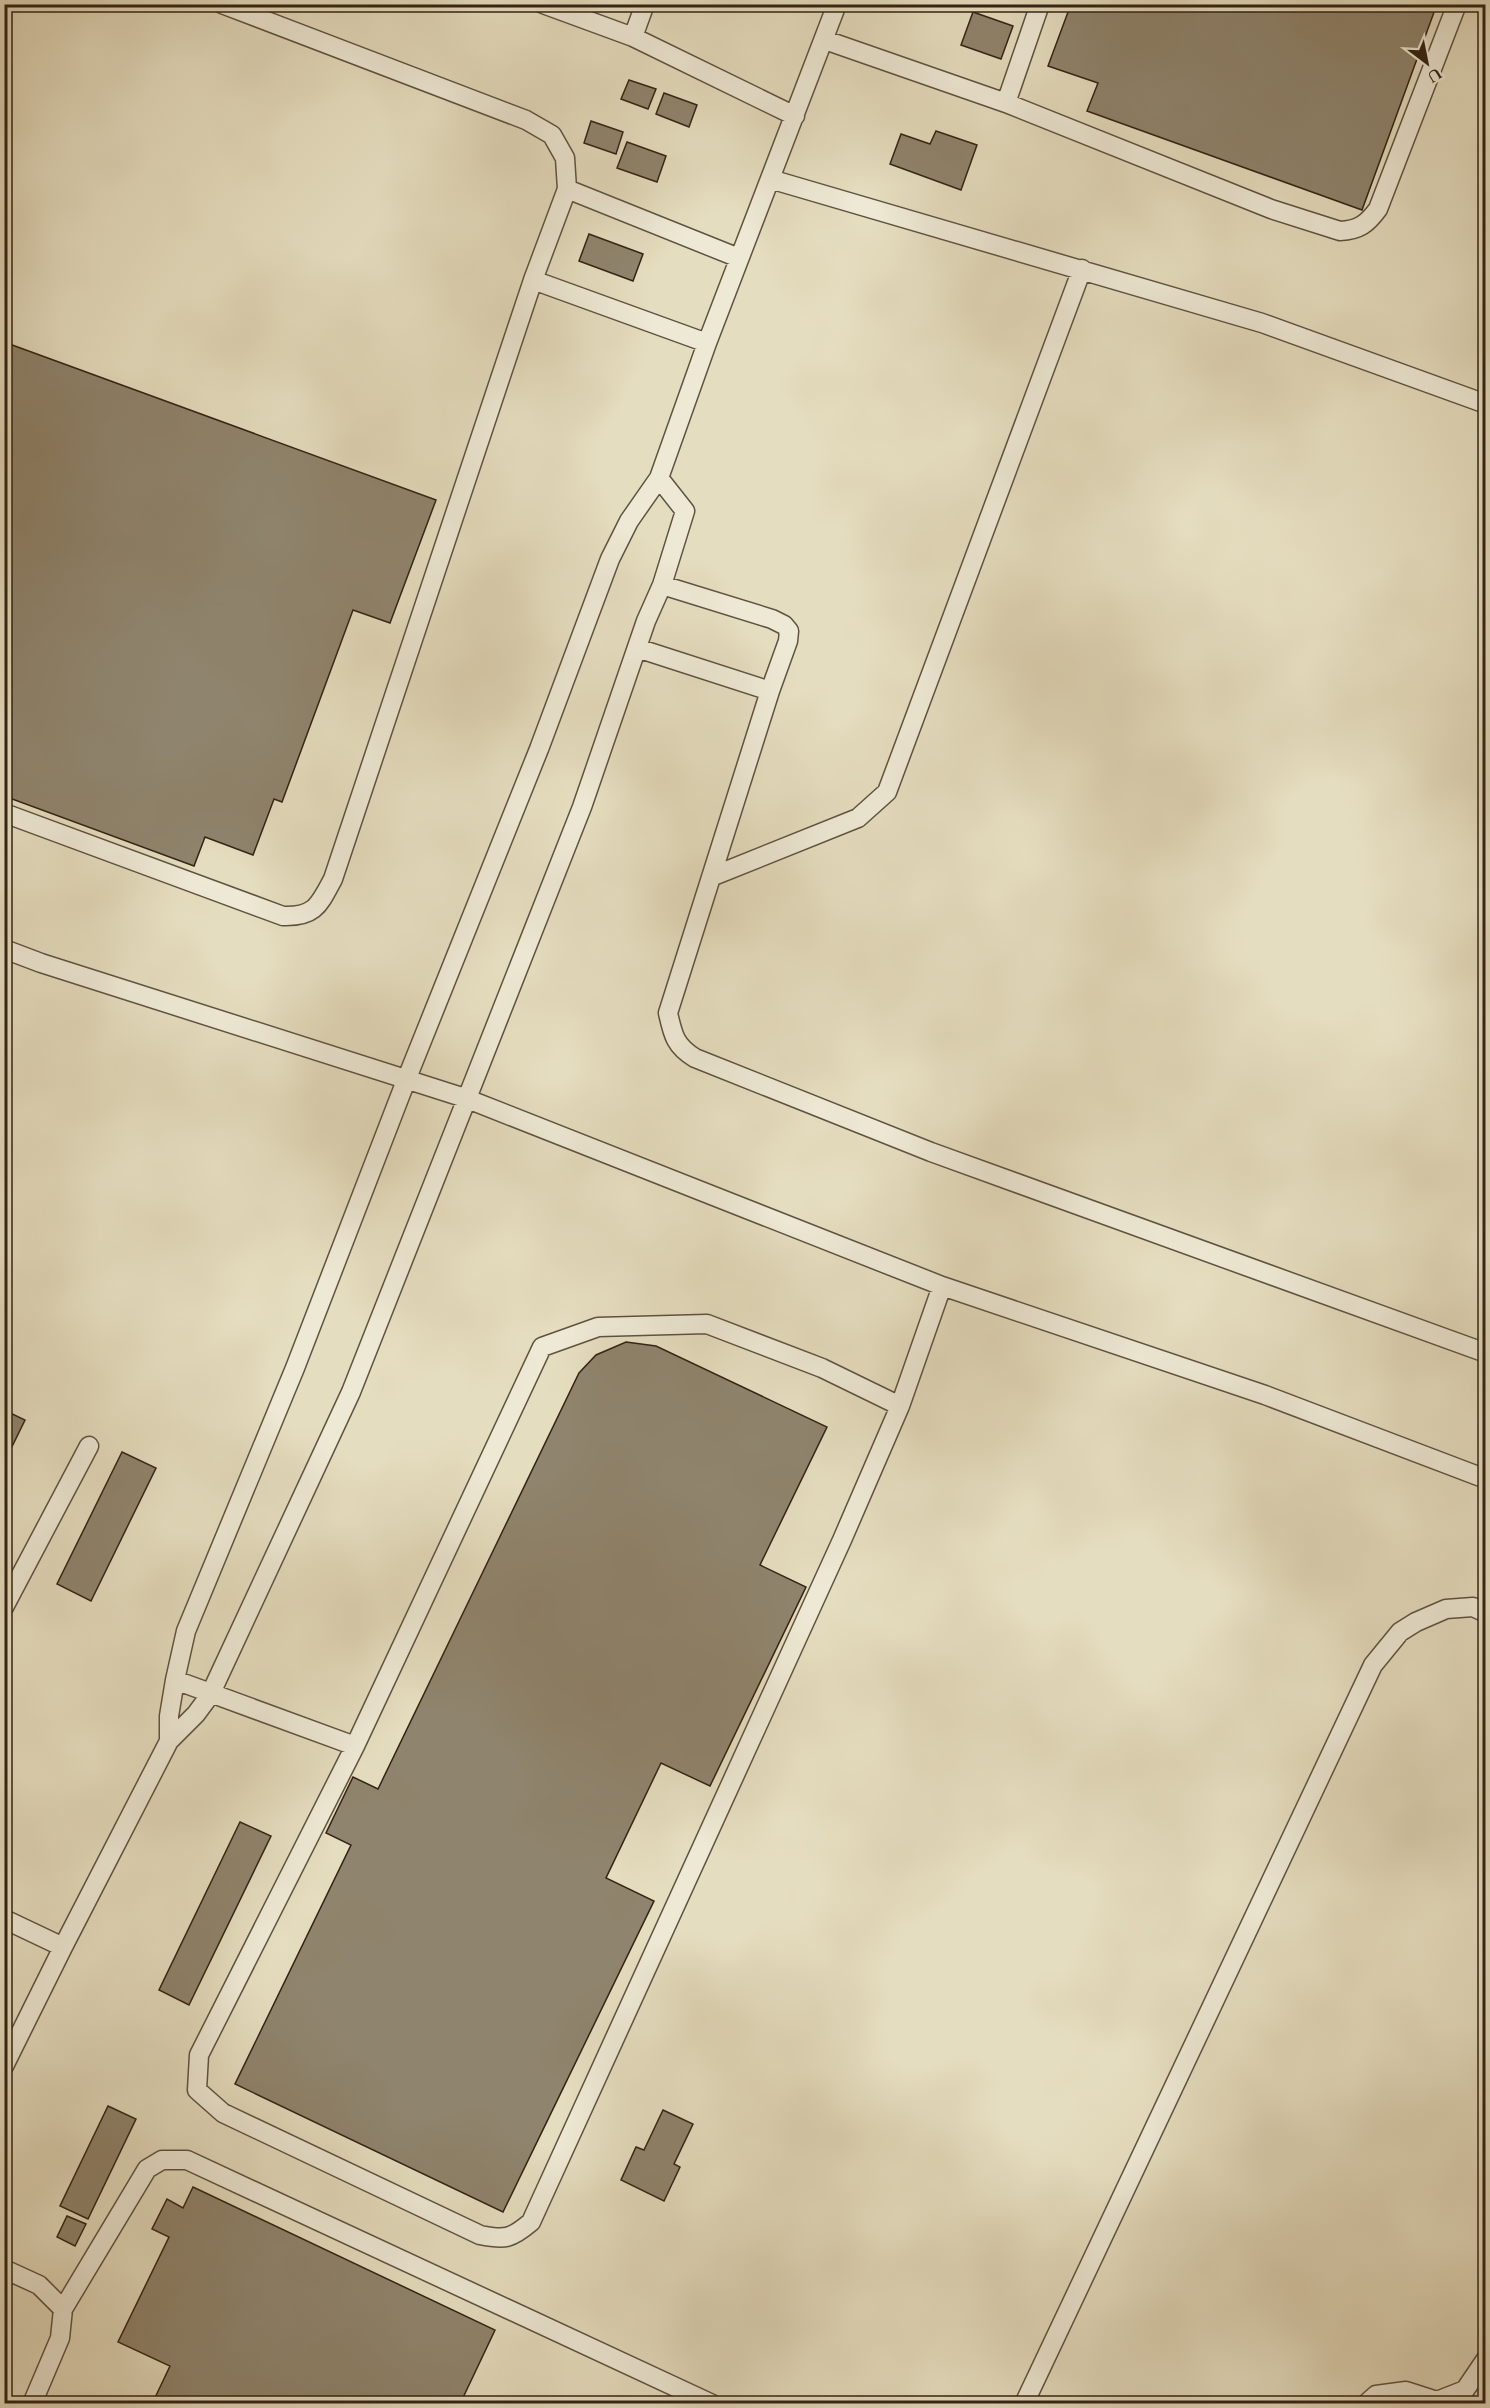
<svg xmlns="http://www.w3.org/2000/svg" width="1490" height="2408" viewBox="0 0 1490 2408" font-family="Cardo,serif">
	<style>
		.building { fill: #8f846d; stroke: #322315; stroke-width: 1.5 }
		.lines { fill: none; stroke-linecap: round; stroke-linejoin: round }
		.lane-casing { stroke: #5f5240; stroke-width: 21 }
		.lane { stroke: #eee9d5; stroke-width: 18 }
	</style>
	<rect width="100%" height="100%" fill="#e5ddbf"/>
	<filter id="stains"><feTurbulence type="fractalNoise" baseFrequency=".00333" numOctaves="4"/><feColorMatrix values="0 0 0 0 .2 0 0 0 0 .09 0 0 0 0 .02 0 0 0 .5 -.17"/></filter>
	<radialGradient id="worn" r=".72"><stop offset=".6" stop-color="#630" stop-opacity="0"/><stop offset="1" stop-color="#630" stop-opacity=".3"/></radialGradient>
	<path class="building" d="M1071 4H1437L1362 210 1087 111 1098 83 1048 66Z
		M973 12 1013 26 1001 59 961 45Z
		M629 80 656 89 648 109 621 99Z
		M664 93 697 105 689 127 656 114Z
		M591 121 623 132 616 154 584 143Z
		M936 131 977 145 961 190 890 164 901 134 930 144Z
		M627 142 666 156 657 182 617 168Z
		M589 234 643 254 633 281 579 261Z
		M4 342 436 500 390 623 353 610 282 802 274 799 253 855 205 837 194 866 4 796Z
		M626 1342 656 1346 827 1427 760 1565 806 1587 710 1786 661 1763 606 1878 654 1901 503 2212 235 2084 351 1845 326 1833 353 1777 378 1789 579 1373 596 1355Z
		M4 1410 25 1420 4 1463Z
		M122 1452 156 1468 91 1601 57 1584Z
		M240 1822 271 1836 189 2005 159 1990Z
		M108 2106 136 2119 88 2219 60 2206Z
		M663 2110 693 2124 674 2164 680 2167 664 2201 621 2180 636 2147 644 2150Z
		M193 2187 495 2330 460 2404H152L170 2366 118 2342 169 2237 152 2229 167 2199 183 2208Z
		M67 2216 86 2224 75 2246 57 2237Z"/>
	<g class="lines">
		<defs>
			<path id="lane" d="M543 4 633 37 795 116
				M633 37 645 4
				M825 40 1006 103 1271 209 1340 231C1359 230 1367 224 1378 209L1457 4
				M1006 103 1040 4
				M770 179 1262 323 1486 404
				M567 189 739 258
				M533 280 707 343
				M662 585 772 619 784 625 789 631 788 641 770 691 668 1013C673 1035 675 1046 695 1058L931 1152 1486 1353
				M637 648 770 691
				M4 813 283 916C315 917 319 905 333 879L533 280 567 189 565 158 552 135 526 120 222 4
				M711 877 858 818 887 792 1082 269
				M4 949 41 963 465 1098 942 1286 1265 1395 1486 1479
				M900 1406 822 1368 707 1324 598 1327 542 1347 355 1746 199 2055 197 2090 223 2113 480 2235C505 2240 511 2239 531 2222L842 1540 900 1406 942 1286
				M4 1607 89 1446
				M175 1680 355 1746
				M169 1741V1716L175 1680 186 1631 295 1368 407 1078 539 749 610 559 629 521 659 478 707 343 837 4
				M4 1919 63 1947
				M4 2066 63 1947 169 1741 196 1714 210 1695 351 1392 582 807 646 621 662 585 685 511 659 478
				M4 2269 39 2285 63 2309 60 2338 32 2404
				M63 2309 147 2169 162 2160H187L712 2404
				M1024 2404 1373 1665 1400 1632 1416 1622 1446 1609 1473 1607 1486 1613
				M1366 2404 1376 2395 1406 2391 1437 2401 1465 2390 1486 2359"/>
		</defs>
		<use href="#lane" class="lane-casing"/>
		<use href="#lane" class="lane"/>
	</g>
	<rect width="1490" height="2408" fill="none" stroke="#e5ddbf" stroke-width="24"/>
	<rect x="6" y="6" width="1478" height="2396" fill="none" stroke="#322315" stroke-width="3"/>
	<rect x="12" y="12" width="1466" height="2384" fill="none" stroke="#322315" stroke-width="1.5"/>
	<g transform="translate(1427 63) rotate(148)" stroke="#eee9d5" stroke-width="4.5" paint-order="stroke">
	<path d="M0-4.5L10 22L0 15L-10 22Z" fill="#322315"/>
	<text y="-9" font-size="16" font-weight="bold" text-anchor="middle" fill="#322315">U</text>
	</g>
	<rect width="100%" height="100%" filter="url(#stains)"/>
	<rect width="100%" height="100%" fill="url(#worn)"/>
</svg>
